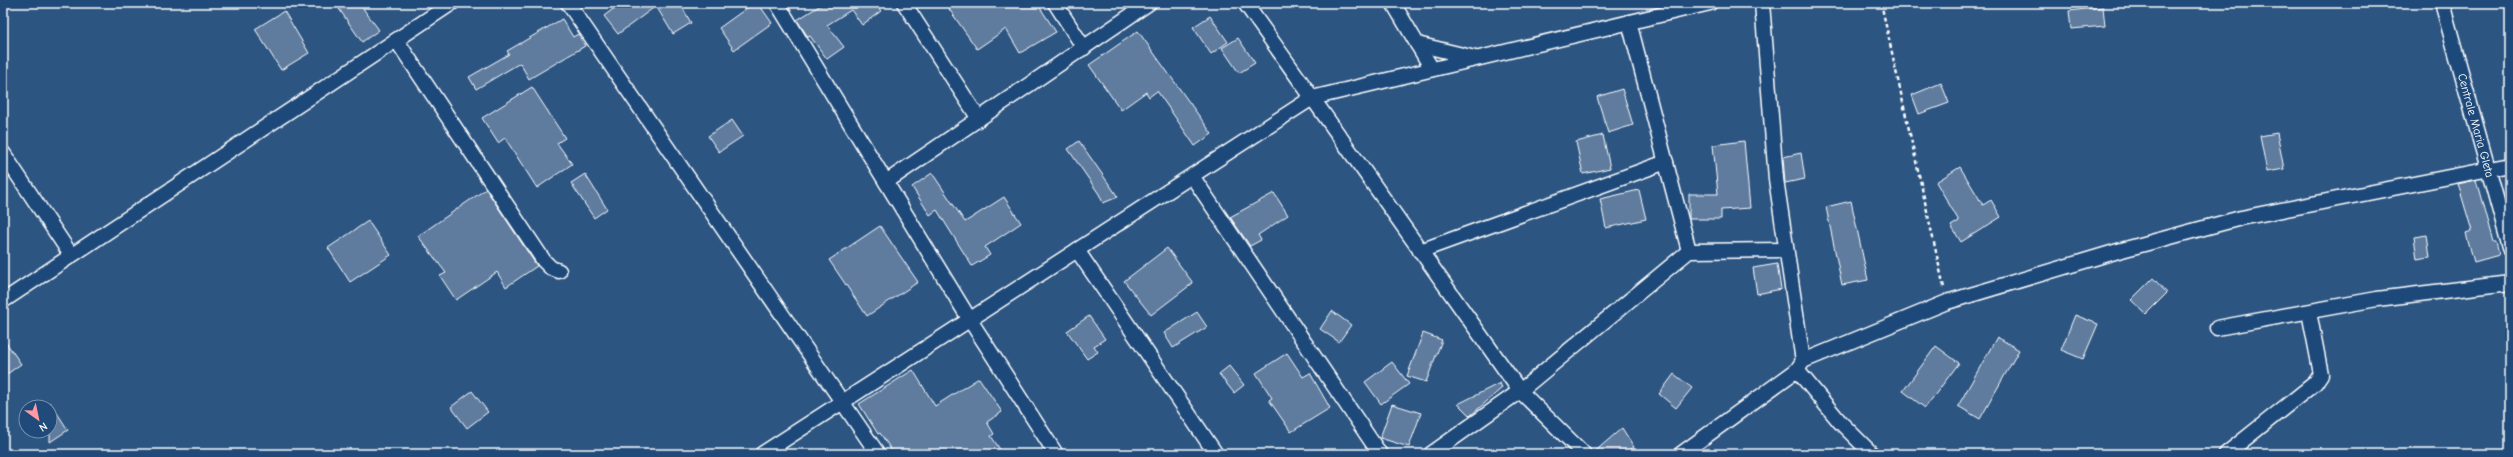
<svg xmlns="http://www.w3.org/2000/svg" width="2513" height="457" viewBox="0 0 2513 457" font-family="'Comic Neue',sans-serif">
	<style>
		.building { fill: #5e7c9f; stroke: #fff }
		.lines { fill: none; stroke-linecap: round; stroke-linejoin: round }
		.street-casing { stroke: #fff; stroke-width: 17 }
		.path { stroke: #fff; stroke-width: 2.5; stroke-dasharray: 4 3; stroke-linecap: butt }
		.street { stroke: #1f4a7a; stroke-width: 14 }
		.labels { text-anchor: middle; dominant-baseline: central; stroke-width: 3.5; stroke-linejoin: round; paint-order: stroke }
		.street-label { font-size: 12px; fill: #fff; stroke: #1f4a7a }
	</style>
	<rect width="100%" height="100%" fill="#2c5582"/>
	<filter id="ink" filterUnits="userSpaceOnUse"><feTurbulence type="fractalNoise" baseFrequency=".025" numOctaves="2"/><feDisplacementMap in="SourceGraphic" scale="8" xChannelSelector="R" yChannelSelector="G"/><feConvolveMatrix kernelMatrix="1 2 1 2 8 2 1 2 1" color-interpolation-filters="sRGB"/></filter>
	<g filter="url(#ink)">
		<path class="building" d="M335 3H359L379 30 362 42Z
			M621 3H680L691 23 673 34 656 6 618 34 604 16Z
			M754 3H758L772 23 734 50 719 28Z
			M824 3H875L881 11 862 25 851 10 827 25 844 47 827 59 810 36 808 37 797 20Z
			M957 3H1037L1056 32 1020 53 1006 29 977 49 949 9Z
			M2103 7 2105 26 2071 29 2069 11Z
			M284 11 309 53 281 70 255 29Z
			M1210 16 1228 42 1211 54 1193 27Z
			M562 19 573 37 578 34 585 46 529 79 520 63 476 89 469 77 509 54 507 51Z
			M1138 31 1212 134 1195 146 1157 91 1149 97 1146 92 1121 110 1089 65Z
			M1238 38 1255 63 1239 73 1222 48Z
			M1941 83 1949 103 1919 114 1912 95Z
			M532 87 565 138 557 143 572 164 537 188 505 138 498 143 482 118Z
			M1622 89 1633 125 1608 133 1597 97Z
			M732 120 743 136 719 152 708 136Z
			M2277 133 2284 169 2267 172 2260 136Z
			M1603 135 1610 168 1583 174 1576 142Z
			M1079 141 1118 197 1103 203 1099 194 1068 149Z
			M1744 141 1750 208 1721 210V219H1689V194H1718L1713 145Z
			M1801 153 1805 179 1785 183 1783 157Z
			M1960 167 1983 205 1991 200 2001 217 1961 242 1951 226 1959 221 1936 182Z
			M932 173 965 222 1004 197 1021 223 985 247 990 255 972 266 937 210 930 215 912 187Z
			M585 174 607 209 594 218 571 183Z
			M2476 180 2493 242H2496L2499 255 2474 262 2466 233 2472 231 2458 184Z
			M486 189 537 266 506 287 497 272 456 300 440 276 446 273 418 236Z
			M1639 190 1646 219 1606 228 1600 199Z
			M1274 193 1288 215 1258 235 1261 240 1250 246 1230 217Z
			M1851 201 1868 280 1842 285 1826 207Z
			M368 221 391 255 350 282 328 248Z
			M880 226 918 282 867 316 829 260Z
			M2427 235 2430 257 2417 259 2414 237Z
			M1167 248 1193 283 1151 315 1124 281Z
			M1777 264 1781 289 1757 294 1753 268Z
			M2153 278 2167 293 2146 314 2131 300Z
			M1332 311 1351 325 1339 342 1320 329Z
			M1197 312 1207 327 1173 348 1164 333Z
			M2075 315 2098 324 2083 359 2061 350Z
			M1089 316 1105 339 1094 346 1098 352 1087 359 1067 331Z
			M1423 333 1442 340 1426 382 1407 376Z
			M1997 337 2019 350 1980 419 1958 406Z
			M3 338 21 364 3 377Z
			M1936 346 1959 363 1925 408 1903 391Z
			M1287 353 1303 377 1310 373 1330 408 1291 432 1269 400 1272 398 1256 373Z
			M1392 362 1409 384 1381 404 1365 382Z
			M1229 366 1244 385 1234 393 1219 374Z
			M913 370 935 406 979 378 1002 412 987 422 994 434 991 436 1003 454H894L880 433 878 434 859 404Z
			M1674 374 1692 388 1676 408 1659 394Z
			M1500 383 1502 388 1470 416 1458 404Z
			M472 391 488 412 467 428 451 407Z
			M50 402 68 430 50 442Z
			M1392 404 1421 413 1409 447 1380 438Z
			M1622 428 1634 447 1625 454H1592Z"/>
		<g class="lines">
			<defs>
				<g id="street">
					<path d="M568 3 878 454"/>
					<path d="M777 3 970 320 1056 454"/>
					<path d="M904 3 979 119"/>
					<path d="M1055 3 1084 48"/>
					<path d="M1245 3 1520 391 1584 454"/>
					<path d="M1393 3 1432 69"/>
					<path d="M1762 3 1776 179 1803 361"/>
					<path id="s1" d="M2442 3 2510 248"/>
					<path d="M1629 22 1689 251"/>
					<path d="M397 41 544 261 551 268 559 271"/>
					<path d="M1417 44 1475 58"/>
					<path d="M3 153 71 255"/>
					<path d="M1192 176 1380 454"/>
					<path d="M886 182 1149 3"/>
					<path d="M1077 250 1216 454"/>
					<path d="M1420 251 1666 162"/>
					<path d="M3 301 452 3"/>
					<path d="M2217 328 2377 299 2510 283"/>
					<path d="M1797 370 1840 422 1872 454"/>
					<path d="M762 454 1312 98 1710 3"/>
					<path d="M1431 454 1520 391 1689 251 1786 250"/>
					<path d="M1681 454 1797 370 1803 361 1947 302 2118 251 2241 218 2510 165"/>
					<path d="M2226 454 2315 383 2321 374 2309 312"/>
				</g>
			</defs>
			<use href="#street" class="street-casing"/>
			<path class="path" d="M1881 3 1944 288"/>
			<use href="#street" class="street"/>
		</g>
	</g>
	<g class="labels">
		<g class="street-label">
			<text stroke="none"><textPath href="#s1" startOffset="127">Centrale Maria Gleta</textPath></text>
		</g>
	</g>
	<rect width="2513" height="457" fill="none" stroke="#1f4a7a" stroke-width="16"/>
	<rect x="8" y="8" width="2497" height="441" fill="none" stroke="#fff" stroke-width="1.5" filter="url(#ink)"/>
	<g transform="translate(38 419) rotate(147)"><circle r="19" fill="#1f4a7a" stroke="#7992af"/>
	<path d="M0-3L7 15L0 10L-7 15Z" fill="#ff9aa2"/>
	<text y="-6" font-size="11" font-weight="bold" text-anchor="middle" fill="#ffffff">N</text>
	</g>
</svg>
